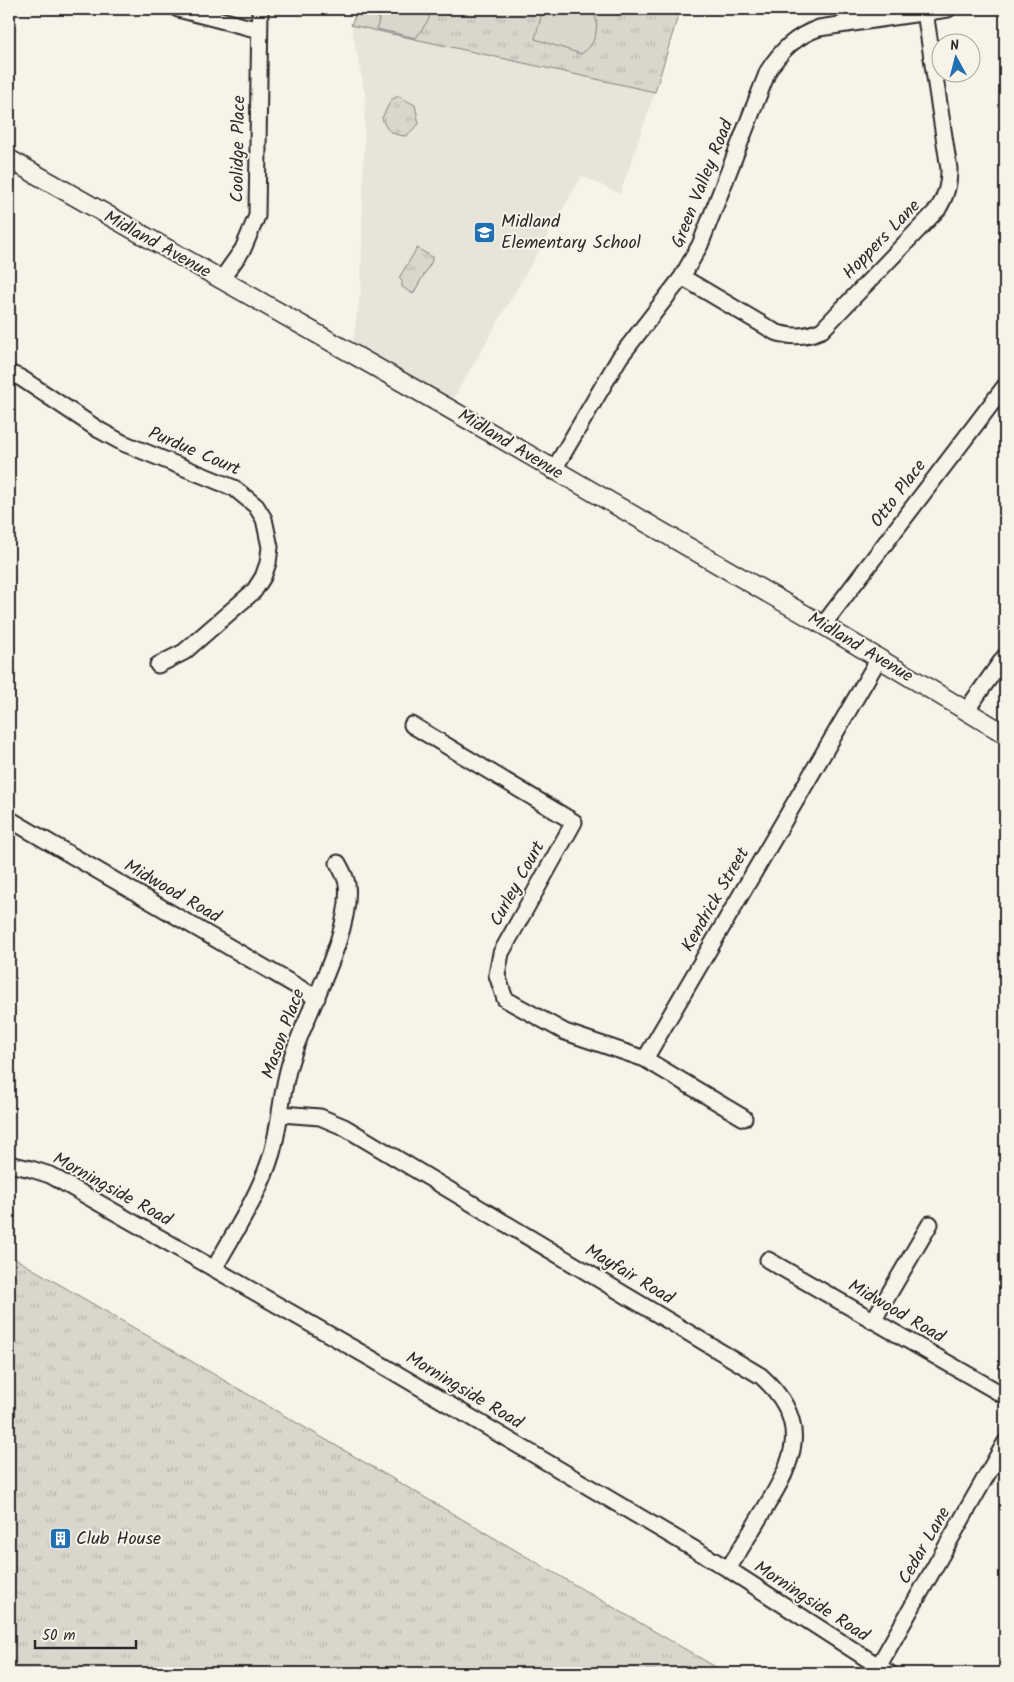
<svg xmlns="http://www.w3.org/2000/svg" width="1014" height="1682" viewBox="0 0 1014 1682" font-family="Kalam,sans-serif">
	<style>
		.built { fill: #e8e4da }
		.grass { fill: url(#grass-tufts); stroke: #82807c }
		.garden { fill: #dad6cc; stroke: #82807c }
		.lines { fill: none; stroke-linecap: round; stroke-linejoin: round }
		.minor-casing { stroke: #2b2b2b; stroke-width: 19 }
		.tertiary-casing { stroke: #2b2b2b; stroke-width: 21 }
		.minor { stroke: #f7f3e8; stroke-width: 15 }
		.tertiary { stroke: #f7f3e8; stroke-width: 18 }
		.labels { text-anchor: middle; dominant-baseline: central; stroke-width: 4; stroke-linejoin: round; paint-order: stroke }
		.street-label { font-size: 18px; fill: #2b2b2b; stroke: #f7f3e8 }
		.poi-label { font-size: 18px; fill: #2b2b2b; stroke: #f7f3e8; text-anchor: start }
	</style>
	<defs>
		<pattern id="grass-tufts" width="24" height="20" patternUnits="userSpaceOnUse" patternTransform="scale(1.25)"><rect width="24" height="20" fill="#dad6cc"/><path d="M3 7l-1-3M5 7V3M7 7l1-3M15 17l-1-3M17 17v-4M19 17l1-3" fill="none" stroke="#bbb8af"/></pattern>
	</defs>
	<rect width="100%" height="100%" fill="#f7f3e8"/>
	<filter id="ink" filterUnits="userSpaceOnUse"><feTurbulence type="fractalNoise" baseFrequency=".02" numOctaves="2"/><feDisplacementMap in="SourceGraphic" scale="10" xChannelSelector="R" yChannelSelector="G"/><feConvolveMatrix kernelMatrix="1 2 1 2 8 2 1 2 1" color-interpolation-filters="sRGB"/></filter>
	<g filter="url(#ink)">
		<path class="built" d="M351 25 655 92 620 194 582 176 448 408 351 353 361 289 365 93Z"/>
		<path class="grass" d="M358 9H680L655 92 351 25Z
			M398 96 415 105 419 124 406 136C392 135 386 131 382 118L391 100Z
			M417 248 432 257V261L413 294 402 287V281L399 278Z
			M9 1255 726 1673H9V1618L12 1589 9 1577Z"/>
		<path class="garden" d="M381 9H429V19L416 38 377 29Z
			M543 9H593C600 26 597 44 581 54L535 39Z"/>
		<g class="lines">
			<defs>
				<path id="minor" d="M178 9 259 30
					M846 9 848 24
					M682 277 775 332C792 338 806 337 822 330L938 209C946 196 949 185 949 169L925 12
					M221 280 243 249 257 216 260 9
					M9 373 21 378 99 430 123 443 234 488 256 506 264 519 270 547 268 563 263 577 254 591 184 652 158 665
					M553 471 620 357 682 277 700 245 768 71C781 50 796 36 819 28L948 9
					M823 625 1005 386
					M966 711 1005 656
					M412 725 574 822 501 953 497 975 505 999 565 1032 645 1059 744 1118
					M9 819 317 998
					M645 1059 878 660
					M281 1114 320 1117 344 1127 761 1376C812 1422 795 1460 764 1510 752 1530 740 1550 728 1569
					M9 1164 31 1169 50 1175 372 1359 728 1569 889 1673
					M768 1260 1005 1396
					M214 1269C235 1231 260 1194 272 1153 281 1121 281 1088 292 1057 307 1011 353 931 347 884 346 877 341 869 338 863
					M873 1321 930 1224
					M878 1667 1005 1443"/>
				<path id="tertiary" d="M9 159 448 408 823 625 1005 734"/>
			</defs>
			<use href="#minor" class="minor-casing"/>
			<use href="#tertiary" class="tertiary-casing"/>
			<use href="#minor" class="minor"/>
			<use href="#tertiary" class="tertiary"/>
		</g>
	</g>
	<defs>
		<symbol id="school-square" viewBox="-11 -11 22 22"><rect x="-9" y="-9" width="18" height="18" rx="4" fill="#1f6fb2" stroke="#f7f3e8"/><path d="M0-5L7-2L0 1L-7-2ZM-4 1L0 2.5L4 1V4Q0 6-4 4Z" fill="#fff"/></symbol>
		<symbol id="building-square" viewBox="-11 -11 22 22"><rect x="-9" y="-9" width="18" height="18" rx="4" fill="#1f6fb2" stroke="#f7f3e8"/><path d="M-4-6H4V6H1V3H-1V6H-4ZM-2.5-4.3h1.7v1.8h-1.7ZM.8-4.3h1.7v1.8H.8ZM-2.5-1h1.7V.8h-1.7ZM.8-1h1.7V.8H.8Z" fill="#fff"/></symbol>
	</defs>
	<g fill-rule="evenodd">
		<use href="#school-square" x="472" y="220" width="25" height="25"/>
		<use href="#building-square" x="48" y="1526" width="25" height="25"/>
	</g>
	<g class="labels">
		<g class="street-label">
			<text transform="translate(239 149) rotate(-89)">Coolidge Place</text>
			<text transform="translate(703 184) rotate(-68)">Green Valley Road</text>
			<text transform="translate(882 240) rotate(-46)">Hoppers Lane</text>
			<text transform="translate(157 245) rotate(29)">Midland Avenue</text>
			<text transform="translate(510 445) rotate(31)">Midland Avenue</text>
			<text transform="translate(194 452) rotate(23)">Purdue Court</text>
			<text transform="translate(899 494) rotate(-53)">Otto Place</text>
			<text transform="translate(860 648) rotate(31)">Midland Avenue</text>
			<text transform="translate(518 884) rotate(-61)">Curley Court</text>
			<text transform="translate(172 892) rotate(30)">Midwood Road</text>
			<text transform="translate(716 900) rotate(-60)">Kendrick Street</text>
			<text transform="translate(284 1034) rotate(-70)">Mason Place</text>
			<text transform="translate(112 1190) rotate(29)">Morningside Road</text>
			<text transform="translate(629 1275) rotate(31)">Mayfair Road</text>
			<text transform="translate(896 1312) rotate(30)">Midwood Road</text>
			<text transform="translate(464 1391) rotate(31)">Morningside Road</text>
			<text transform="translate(925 1546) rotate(-60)">Cedar Lane</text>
			<text transform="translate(811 1602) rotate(33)">Morningside Road</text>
		</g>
		<g class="poi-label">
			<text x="501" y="222">Midland<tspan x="501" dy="21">Elementary School</tspan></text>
			<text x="76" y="1539">Club House</text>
		</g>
	</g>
	<rect width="1014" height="1682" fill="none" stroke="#f7f3e8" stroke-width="30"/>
	<rect x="15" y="15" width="984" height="1652" fill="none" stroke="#2b2b2b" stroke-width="2" filter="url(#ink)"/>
	<g transform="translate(956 58) rotate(353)"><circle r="24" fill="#f7f3e8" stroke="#a5a39c"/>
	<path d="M0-4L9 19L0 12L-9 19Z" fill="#1f6fb2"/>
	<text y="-8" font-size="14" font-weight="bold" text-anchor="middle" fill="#2b2b2b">N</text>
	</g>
	<path d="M35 1640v8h101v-8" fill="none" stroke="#2b2b2b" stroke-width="2.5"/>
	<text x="42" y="1640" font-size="15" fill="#2b2b2b" stroke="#f7f3e8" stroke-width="4" paint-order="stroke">50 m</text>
</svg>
